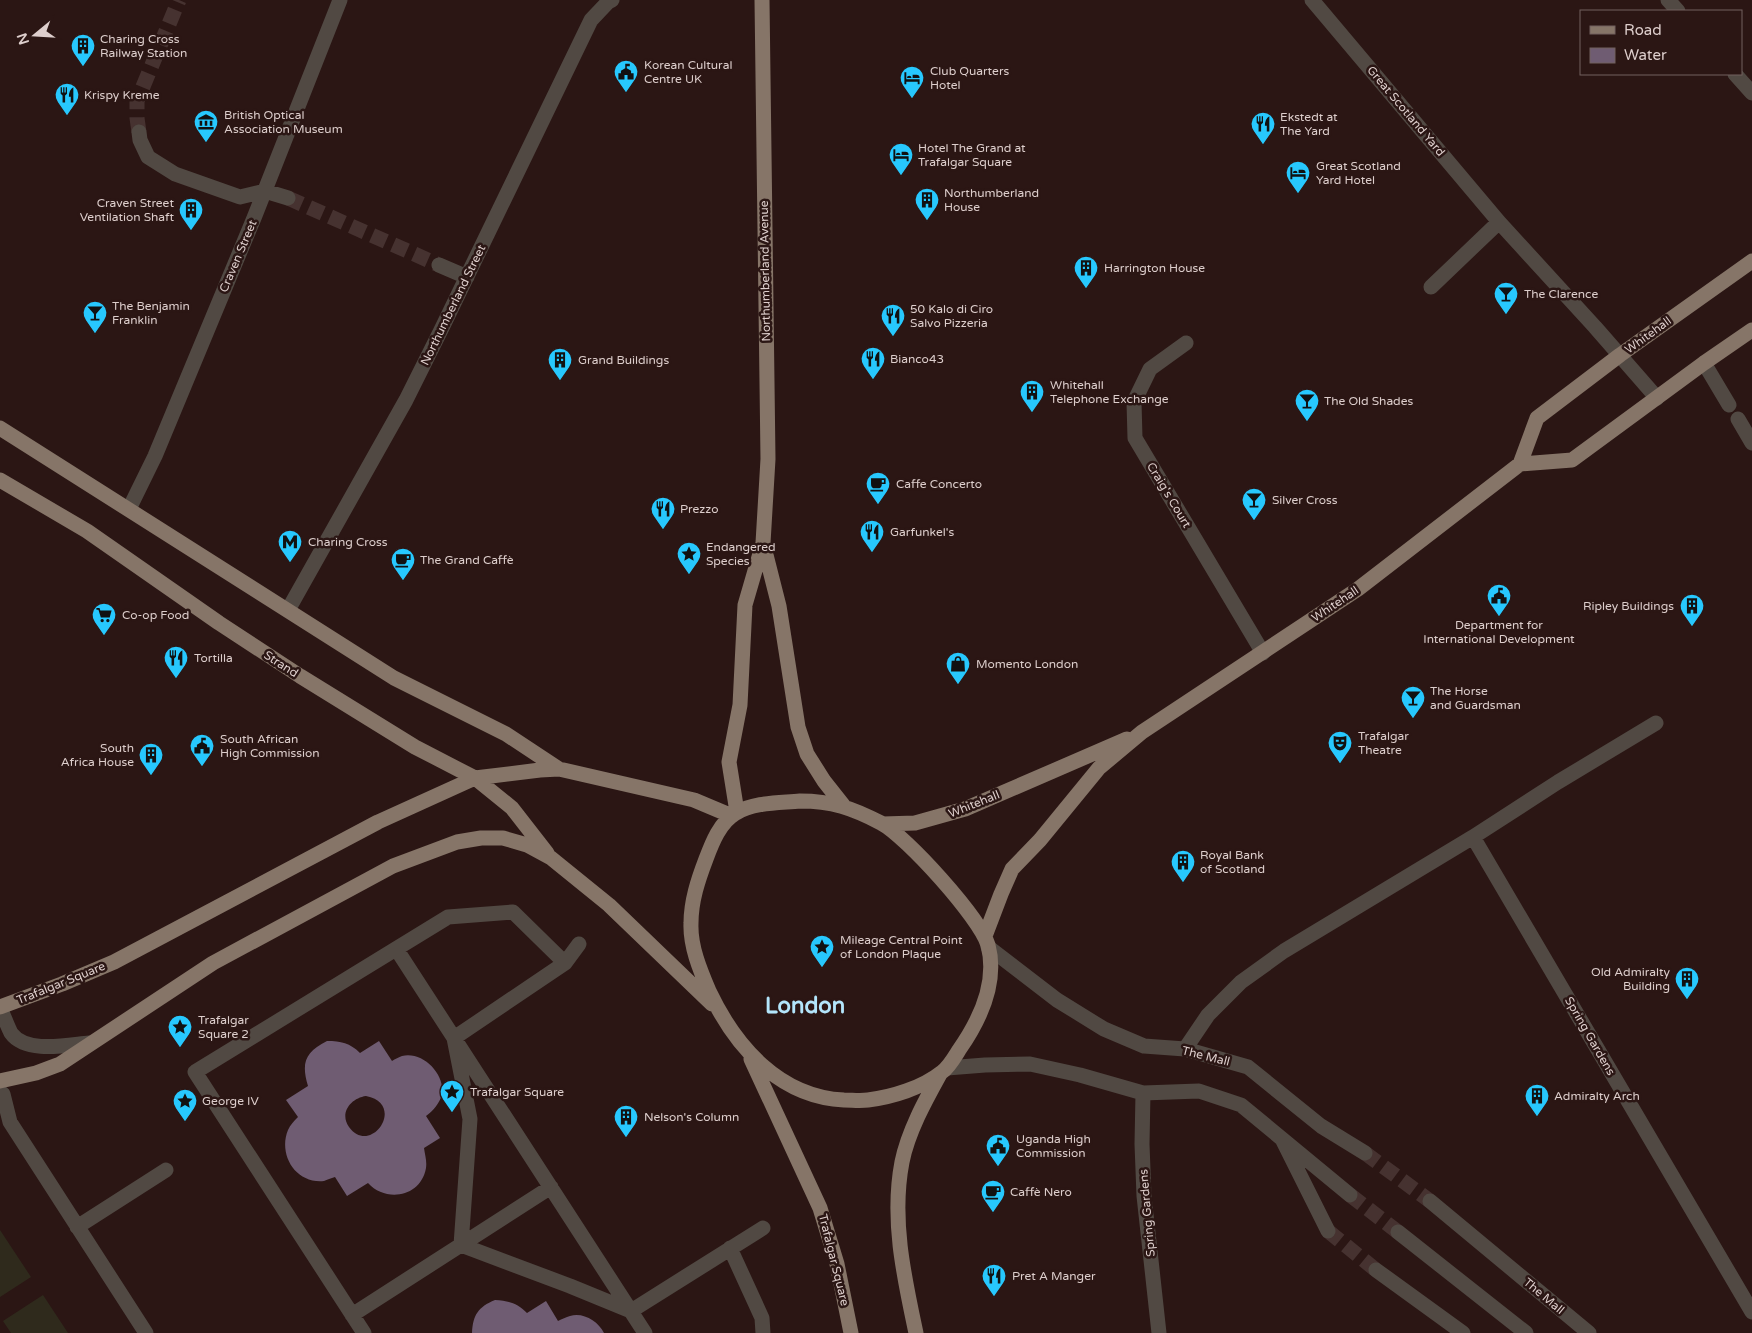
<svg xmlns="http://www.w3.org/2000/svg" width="1752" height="1333" viewBox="0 0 1752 1333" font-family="'Varela Round',sans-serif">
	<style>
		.green { fill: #2f2a1c }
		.water { fill: #6f5c72; fill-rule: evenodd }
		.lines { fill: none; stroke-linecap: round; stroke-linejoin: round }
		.minor-tunnel { stroke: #463230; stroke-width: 15; stroke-dasharray: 15 8; stroke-linecap: butt }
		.minor { stroke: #514943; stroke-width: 15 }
		.major { stroke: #867568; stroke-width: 15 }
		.labels { text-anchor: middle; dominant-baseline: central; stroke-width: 5; stroke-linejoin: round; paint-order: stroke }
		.poi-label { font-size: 12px; fill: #ddcecc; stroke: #2b1614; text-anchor: start }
		.street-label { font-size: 12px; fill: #ddcecc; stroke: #2b1614 }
		.town-label { font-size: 22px; font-weight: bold; fill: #b3e5fb; stroke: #2b1614 }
	</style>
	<rect width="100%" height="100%" fill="#2b1614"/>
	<path class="green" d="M0 1230 31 1277 0 1297Z
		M43 1295 68 1333H11L3 1321Z"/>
	<path class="water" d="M327 1041C341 1041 350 1043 360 1053L379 1041 392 1061C395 1059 399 1057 402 1056 423 1051 445 1074 442 1094 440 1103 433 1111 426 1116L440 1138 424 1148C425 1155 427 1161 426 1168 421 1197 386 1203 368 1183L347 1196 335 1177C331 1178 327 1180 324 1181 295 1184 278 1154 288 1130 290 1125 294 1121 298 1117L286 1100 308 1086C301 1063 305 1052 327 1041ZM366 1096C407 1104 371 1157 349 1127 339 1113 351 1098 366 1096Z
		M495 1300C509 1301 517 1303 527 1313L546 1301 558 1321C562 1319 566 1317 570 1316 583 1312 598 1321 604 1333H472C473 1315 478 1307 495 1300Z"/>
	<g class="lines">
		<path class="minor-tunnel" d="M139 132 137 118V101L179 0
			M288 198 439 265
			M1365 1153 1430 1201
			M1350 1195 1398 1232
			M1328 1231 1376 1270"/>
		<path class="minor" d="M1312 0 1499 222 1595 327 1657 398
			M1668 0 1678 11
			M1735 74 1752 93
			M139 132 140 140 148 157 175 174 240 197 265 191 288 198
			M439 265 467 277
			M1431 287 1499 222
			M1186 343 1150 369 1134 402 1135 438 1263 653
			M1704 363 1729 405
			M1738 419 1752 443
			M129 509 155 456 254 218 340 0
			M288 610 406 400 441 330 591 20 608 2 612 0
			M1473 837 1752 1312
			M579 944 565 963 454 1038 645 1333
			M988 947 1057 1000 1104 1029 1144 1046 1185 1049 1248 1067 1321 1126 1365 1153
			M397 950 454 1038 470 1119 461 1245
			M0 1008C4 1016 7 1025 11 1033 26 1054 67 1045 89 1043
			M1185 1049 1208 1015 1241 982 1284 951 1473 837 1558 782 1656 723
			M947 1068 985 1065 1030 1064 1080 1075 1143 1093 1199 1091 1241 1105 1350 1195
			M1143 1093 1142 1144 1144 1196 1159 1333
			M3 1094 10 1122 146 1333
			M1283 1141 1328 1231
			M1430 1201 1589 1333
			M77 1227 166 1170
			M1398 1232 1526 1333
			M461 1245 570 1286 631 1311
			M730 1248 762 1318 763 1333
			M1376 1270 1463 1333
			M631 1311 763 1228
			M352 1315 551 1187
			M364 1333 195 1072 448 917 513 912 565 963"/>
		<path class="major" d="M0 428 394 678 506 734 559 769 694 800 732 816
			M1520 464 1537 418 1620 355 1752 261
			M0 480 87 531 219 623 300 676 415 747 475 778 512 808 547 853
			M763 543 779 606 798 727 807 754 824 781 843 805
			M800 801C832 801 852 808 881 823 906 836 980 918 988 945 998 983 980 1020 959 1050 954 1058 949 1067 942 1072 922 1088 892 1097 868 1100 860 1101 852 1100 844 1100 779 1097 735 1046 709 991 700 970 690 946 691 923 691 901 698 880 706 859 712 843 720 822 736 813 754 802 780 803 800 801Z
			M737 812 729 762 740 705 745 605 763 543 768 459 762 0
			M883 824 915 823 965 809 1127 739
			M985 936 1001 894 1012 869 1040 840 1099 768 1142 732 1358 589 1520 464 1572 460 1704 363 1752 330
			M0 1007 62 984 114 962 378 822 475 778 540 770 559 769
			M751 1059 820 1208 837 1264 851 1333
			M0 1081 36 1073 60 1064 213 963 393 866 457 842 481 838H503L527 845 551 858 609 905 712 1004
			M916 1333C904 1277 891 1219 902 1162 908 1132 925 1101 940 1074"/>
	</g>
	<defs>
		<symbol id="building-pin" viewBox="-11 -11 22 30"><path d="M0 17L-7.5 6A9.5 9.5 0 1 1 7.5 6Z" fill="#27c8fe" stroke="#2b1614"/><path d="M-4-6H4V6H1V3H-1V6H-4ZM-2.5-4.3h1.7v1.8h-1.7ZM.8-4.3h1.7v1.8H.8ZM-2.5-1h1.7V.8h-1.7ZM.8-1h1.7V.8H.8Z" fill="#111"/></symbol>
		<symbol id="civic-pin" viewBox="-11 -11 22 30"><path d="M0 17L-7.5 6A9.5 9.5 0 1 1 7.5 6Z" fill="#27c8fe" stroke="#2b1614"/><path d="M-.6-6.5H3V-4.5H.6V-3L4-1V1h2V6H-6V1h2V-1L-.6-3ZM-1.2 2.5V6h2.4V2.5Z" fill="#111"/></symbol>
		<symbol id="hotel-pin" viewBox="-11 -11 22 30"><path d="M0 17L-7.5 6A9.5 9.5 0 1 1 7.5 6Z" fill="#27c8fe" stroke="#2b1614"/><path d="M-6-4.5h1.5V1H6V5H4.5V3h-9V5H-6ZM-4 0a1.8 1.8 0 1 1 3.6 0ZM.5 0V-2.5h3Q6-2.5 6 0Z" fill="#111"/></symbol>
		<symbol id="restaurant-pin" viewBox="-11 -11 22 30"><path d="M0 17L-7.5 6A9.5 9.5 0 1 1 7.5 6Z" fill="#27c8fe" stroke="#2b1614"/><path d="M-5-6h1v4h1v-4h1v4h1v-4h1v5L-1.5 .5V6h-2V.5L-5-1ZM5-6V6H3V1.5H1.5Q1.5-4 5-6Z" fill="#111"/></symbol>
		<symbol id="museum-pin" viewBox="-11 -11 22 30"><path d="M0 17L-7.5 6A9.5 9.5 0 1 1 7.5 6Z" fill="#27c8fe" stroke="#2b1614"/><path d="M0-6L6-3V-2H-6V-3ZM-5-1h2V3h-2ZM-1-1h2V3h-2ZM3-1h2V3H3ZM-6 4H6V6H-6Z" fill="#111"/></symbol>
		<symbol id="bar-pin" viewBox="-11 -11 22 30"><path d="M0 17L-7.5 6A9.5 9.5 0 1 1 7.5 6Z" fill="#27c8fe" stroke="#2b1614"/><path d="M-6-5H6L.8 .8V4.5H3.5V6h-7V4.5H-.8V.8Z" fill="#111"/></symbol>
		<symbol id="cafe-pin" viewBox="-11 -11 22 30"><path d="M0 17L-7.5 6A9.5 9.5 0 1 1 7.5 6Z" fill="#27c8fe" stroke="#2b1614"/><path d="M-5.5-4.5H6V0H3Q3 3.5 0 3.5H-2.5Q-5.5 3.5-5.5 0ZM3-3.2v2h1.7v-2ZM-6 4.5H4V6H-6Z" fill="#111"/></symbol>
		<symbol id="metro-pin" viewBox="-11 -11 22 30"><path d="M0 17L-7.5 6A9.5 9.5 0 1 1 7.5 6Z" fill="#27c8fe" stroke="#2b1614"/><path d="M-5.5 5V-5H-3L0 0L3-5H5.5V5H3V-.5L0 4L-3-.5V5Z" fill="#111"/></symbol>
		<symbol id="sight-pin" viewBox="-11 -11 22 30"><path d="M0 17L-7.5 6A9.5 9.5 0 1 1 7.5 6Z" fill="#27c8fe" stroke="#2b1614"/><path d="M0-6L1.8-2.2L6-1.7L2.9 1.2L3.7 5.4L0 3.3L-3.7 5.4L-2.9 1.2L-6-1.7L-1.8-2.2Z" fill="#111"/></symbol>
		<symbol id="supermarket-pin" viewBox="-11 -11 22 30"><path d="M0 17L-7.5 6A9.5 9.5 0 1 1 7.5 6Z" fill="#27c8fe" stroke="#2b1614"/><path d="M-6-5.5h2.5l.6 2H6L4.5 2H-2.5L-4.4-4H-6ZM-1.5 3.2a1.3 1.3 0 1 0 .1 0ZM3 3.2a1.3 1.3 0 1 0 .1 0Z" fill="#111"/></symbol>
		<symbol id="shop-pin" viewBox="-11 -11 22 30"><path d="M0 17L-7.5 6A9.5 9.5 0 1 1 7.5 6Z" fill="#27c8fe" stroke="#2b1614"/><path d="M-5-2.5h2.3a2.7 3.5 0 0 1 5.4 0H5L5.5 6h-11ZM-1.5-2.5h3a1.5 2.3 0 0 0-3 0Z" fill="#111"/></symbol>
		<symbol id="theatre-pin" viewBox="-11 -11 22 30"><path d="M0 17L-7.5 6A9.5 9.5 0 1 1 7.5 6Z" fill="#27c8fe" stroke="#2b1614"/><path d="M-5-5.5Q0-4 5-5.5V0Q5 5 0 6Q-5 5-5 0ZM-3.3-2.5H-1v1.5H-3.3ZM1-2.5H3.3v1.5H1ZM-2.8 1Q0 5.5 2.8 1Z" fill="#111"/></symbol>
	</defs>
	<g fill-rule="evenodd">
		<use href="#building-pin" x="69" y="32" width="28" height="38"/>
		<use href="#civic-pin" x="612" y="58" width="28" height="38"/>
		<use href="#hotel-pin" x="898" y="64" width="28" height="38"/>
		<use href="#restaurant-pin" x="53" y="81" width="28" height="38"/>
		<use href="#museum-pin" x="192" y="108" width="28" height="38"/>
		<use href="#restaurant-pin" x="1249" y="110" width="28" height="38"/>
		<use href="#hotel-pin" x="887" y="141" width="28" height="38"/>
		<use href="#hotel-pin" x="1284" y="159" width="28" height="38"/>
		<use href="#building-pin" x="913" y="186" width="28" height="38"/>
		<use href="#building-pin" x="177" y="196" width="28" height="38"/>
		<use href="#building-pin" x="1072" y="254" width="28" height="38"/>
		<use href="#bar-pin" x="1492" y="280" width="28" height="38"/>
		<use href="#bar-pin" x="81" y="299" width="28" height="38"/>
		<use href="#restaurant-pin" x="879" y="302" width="28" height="38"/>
		<use href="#restaurant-pin" x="859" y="345" width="28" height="38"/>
		<use href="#building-pin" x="546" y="346" width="28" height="38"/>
		<use href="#building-pin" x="1018" y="378" width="28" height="38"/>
		<use href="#bar-pin" x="1293" y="387" width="28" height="38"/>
		<use href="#cafe-pin" x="864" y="470" width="28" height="38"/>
		<use href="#bar-pin" x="1240" y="486" width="28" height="38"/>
		<use href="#restaurant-pin" x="649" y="495" width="28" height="38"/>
		<use href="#restaurant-pin" x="858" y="518" width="28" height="38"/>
		<use href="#metro-pin" x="276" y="528" width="28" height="38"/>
		<use href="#sight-pin" x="675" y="540" width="28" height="38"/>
		<use href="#cafe-pin" x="389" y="546" width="28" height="38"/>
		<use href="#civic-pin" x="1485" y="582" width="28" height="38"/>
		<use href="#building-pin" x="1678" y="592" width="28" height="38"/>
		<use href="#supermarket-pin" x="90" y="601" width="28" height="38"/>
		<use href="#restaurant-pin" x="162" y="644" width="28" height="38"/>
		<use href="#shop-pin" x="944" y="650" width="28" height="38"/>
		<use href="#bar-pin" x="1399" y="684" width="28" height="38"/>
		<use href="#theatre-pin" x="1326" y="729" width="28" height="38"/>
		<use href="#civic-pin" x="188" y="732" width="28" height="38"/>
		<use href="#building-pin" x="137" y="741" width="28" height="38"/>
		<use href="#building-pin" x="1169" y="848" width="28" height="38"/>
		<use href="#sight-pin" x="808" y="933" width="28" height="38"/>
		<use href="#building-pin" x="1673" y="965" width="28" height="38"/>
		<use href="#sight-pin" x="166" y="1013" width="28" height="38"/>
		<use href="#sight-pin" x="438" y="1078" width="28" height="38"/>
		<use href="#building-pin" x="1523" y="1082" width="28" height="38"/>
		<use href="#sight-pin" x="171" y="1087" width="28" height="38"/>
		<use href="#building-pin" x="612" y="1103" width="28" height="38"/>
		<use href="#civic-pin" x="984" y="1132" width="28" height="38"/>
		<use href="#cafe-pin" x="979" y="1178" width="28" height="38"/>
		<use href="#restaurant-pin" x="980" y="1262" width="28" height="38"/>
	</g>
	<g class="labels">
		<g class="poi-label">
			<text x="100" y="39">Charing Cross<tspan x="100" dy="14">Railway Station</tspan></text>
			<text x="644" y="65">Korean Cultural<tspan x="644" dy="14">Centre UK</tspan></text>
			<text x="930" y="71">Club Quarters<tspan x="930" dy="14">Hotel</tspan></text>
			<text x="84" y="95">Krispy Kreme</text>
			<text x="224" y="115">British Optical<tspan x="224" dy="14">Association Museum</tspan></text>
			<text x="1280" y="117">Ekstedt at<tspan x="1280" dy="14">The Yard</tspan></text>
			<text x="918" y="148">Hotel The Grand at<tspan x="918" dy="14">Trafalgar Square</tspan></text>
			<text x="1316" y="166">Great Scotland<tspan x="1316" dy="14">Yard Hotel</tspan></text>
			<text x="944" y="193">Northumberland<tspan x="944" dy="14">House</tspan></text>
			<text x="174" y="203" text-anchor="end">Craven Street<tspan x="174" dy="14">Ventilation Shaft</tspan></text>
			<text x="1104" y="268">Harrington House</text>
			<text x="1524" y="294">The Clarence</text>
			<text x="112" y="306">The Benjamin<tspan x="112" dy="14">Franklin</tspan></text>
			<text x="910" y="309">50 Kalo di Ciro<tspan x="910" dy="14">Salvo Pizzeria</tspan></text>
			<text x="890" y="359">Bianco43</text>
			<text x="578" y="360">Grand Buildings</text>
			<text x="1050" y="385">Whitehall<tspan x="1050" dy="14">Telephone Exchange</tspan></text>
			<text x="1324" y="401">The Old Shades</text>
			<text x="896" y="484">Caffe Concerto</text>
			<text x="1272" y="500">Silver Cross</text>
			<text x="680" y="509">Prezzo</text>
			<text x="890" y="532">Garfunkel's</text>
			<text x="308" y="542">Charing Cross</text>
			<text x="706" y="547">Endangered<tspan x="706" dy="14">Species</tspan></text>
			<text x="420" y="560">The Grand Caffè</text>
			<text x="1674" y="606" text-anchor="end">Ripley Buildings</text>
			<text x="122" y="615">Co-op Food</text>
			<text x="1499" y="625" text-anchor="middle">Department for<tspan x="1499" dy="14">International Development</tspan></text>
			<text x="194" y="658">Tortilla</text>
			<text x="976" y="664">Momento London</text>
			<text x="1430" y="691">The Horse<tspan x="1430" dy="14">and Guardsman</tspan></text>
			<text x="1358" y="736">Trafalgar<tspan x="1358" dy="14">Theatre</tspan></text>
			<text x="220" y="739">South African<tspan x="220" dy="14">High Commission</tspan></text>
			<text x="134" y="748" text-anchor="end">South<tspan x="134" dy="14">Africa House</tspan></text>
			<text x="1200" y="855">Royal Bank<tspan x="1200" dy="14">of Scotland</tspan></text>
			<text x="840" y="940">Mileage Central Point<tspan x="840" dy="14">of London Plaque</tspan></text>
			<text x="1670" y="972" text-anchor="end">Old Admiralty<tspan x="1670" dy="14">Building</tspan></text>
			<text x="198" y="1020">Trafalgar<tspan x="198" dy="14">Square 2</tspan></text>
			<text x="470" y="1092">Trafalgar Square</text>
			<text x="1554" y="1096">Admiralty Arch</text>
			<text x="202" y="1101">George IV</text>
			<text x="644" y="1117">Nelson's Column</text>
			<text x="1016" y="1139">Uganda High<tspan x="1016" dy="14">Commission</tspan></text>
			<text x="1010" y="1192">Caffè Nero</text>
			<text x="1012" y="1276">Pret A Manger</text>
		</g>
		<g class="street-label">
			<text transform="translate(1406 111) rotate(50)">Great Scotland Yard</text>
			<text transform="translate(238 256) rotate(-67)">Craven Street</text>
			<text transform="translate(765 271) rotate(-91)">Northumberland Avenue</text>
			<text transform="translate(453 305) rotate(-64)">Northumberland Street</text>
			<text transform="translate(1648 335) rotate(-36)">Whitehall</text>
			<text transform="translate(1169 495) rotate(59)">Craig's Court</text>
			<text transform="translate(1335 604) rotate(-34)">Whitehall</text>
			<text transform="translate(281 664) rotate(33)">Strand</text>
			<text transform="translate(974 804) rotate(-22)">Whitehall</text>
			<text transform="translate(61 983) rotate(-22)">Trafalgar Square</text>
			<text transform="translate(1590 1036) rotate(60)">Spring Gardens</text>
			<text transform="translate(1206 1056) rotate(14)">The Mall</text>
			<text transform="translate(1147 1213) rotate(-95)">Spring Gardens</text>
			<text transform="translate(834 1260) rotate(76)">Trafalgar Square</text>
			<text transform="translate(1544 1296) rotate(40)">The Mall</text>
		</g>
		<g class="town-label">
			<text x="805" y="1006">London</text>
		</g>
	</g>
	<rect x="1580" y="10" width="162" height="65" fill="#2b1614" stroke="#72605e"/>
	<rect x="1590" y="26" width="25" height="8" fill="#867568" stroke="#72605e"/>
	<text x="1624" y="35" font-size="15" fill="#ddcecc">Road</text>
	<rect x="1590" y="48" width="25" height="15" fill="#6f5c72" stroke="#72605e"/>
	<text x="1624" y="60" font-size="15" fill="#ddcecc">Water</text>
	<g transform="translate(35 35) rotate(252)" stroke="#2b1614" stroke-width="4" paint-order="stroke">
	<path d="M0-4L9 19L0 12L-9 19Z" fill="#ddcecc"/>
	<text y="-8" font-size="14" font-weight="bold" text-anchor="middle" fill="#ddcecc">N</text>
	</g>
</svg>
